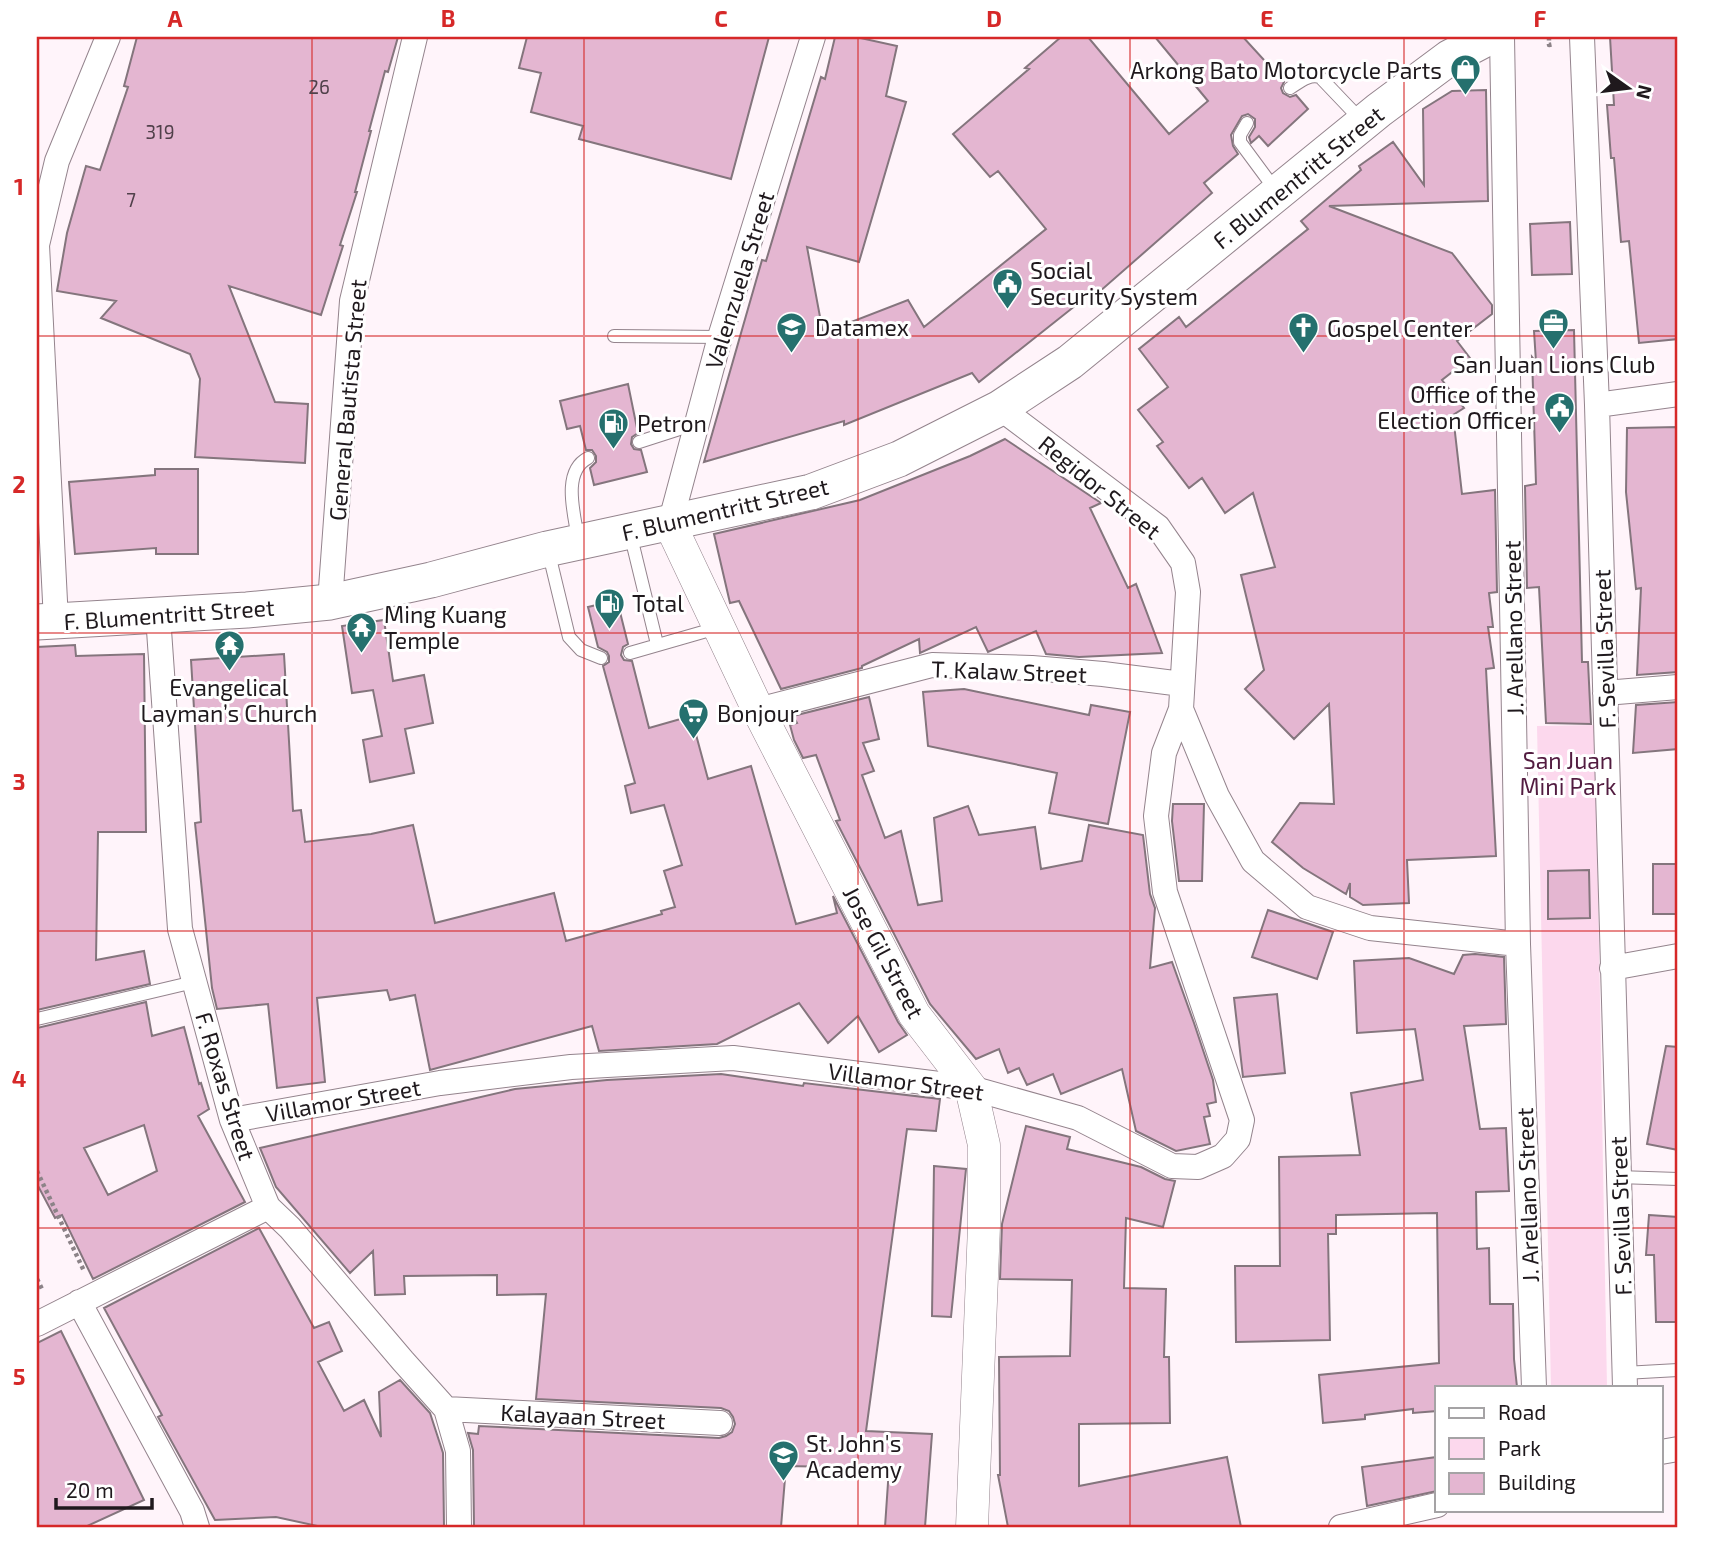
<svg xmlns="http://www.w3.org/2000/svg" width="1715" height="1564" viewBox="0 0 1715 1564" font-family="'Exo 2',sans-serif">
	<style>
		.green { fill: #fcd8ed }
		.building { fill: #e4b6d1; stroke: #84757d; stroke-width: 2; fill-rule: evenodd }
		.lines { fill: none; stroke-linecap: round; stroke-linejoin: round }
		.service-casing { stroke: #94848d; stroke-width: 14 }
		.minor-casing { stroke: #94848d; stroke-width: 26 }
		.tertiary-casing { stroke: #94848d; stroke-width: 33 }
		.secondary-casing { stroke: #94848d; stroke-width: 37 }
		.path { stroke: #8c8388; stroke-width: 4.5; stroke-dasharray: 3.5 3.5; stroke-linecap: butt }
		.service { stroke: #fff; stroke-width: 12 }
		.minor { stroke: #fff; stroke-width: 24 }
		.tertiary { stroke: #fff; stroke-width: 32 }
		.secondary { stroke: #fff; stroke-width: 35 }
		.grid { fill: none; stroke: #d62828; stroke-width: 2; stroke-opacity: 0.55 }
		.labels { text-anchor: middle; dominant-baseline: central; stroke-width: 6; stroke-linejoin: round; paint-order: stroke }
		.number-label { font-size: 19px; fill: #50404a }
		.poi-label { font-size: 23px; fill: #1f191d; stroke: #fff; text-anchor: start }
		.street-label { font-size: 23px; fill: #1f191d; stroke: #fff }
		.park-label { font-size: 23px; fill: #521c40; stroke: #fff }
		.neatline { fill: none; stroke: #d62828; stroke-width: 2.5 }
		.grid-label { font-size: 23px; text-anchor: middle; font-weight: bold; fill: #d62828 }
	</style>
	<rect width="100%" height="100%" fill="#fff4fa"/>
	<path class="green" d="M1595 725 1607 1387H1551L1537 726Z"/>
	<path class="building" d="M137 37H398L388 72 385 71 369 131H371L355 192H357L340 245 343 246 321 315 229 286 275 402 308 404 305 463 195 457 200 379 190 354 101 318 116 301 57 291 67 233 86 166 100 170 128 87 124 86Z
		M527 37H769L731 179 579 139 583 126 531 112 541 73 519 68Z
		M835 37H856L897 46 886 96 906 102 859 262 807 247 823 333 908 300 924 327 1046 229 998 171 990 177 953 134 1029 69 1025 68 1061 37H1088L1169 134 1208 101 1155 37H1243L1284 82 1281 88 1283 93 1290 97 1296 95 1308 109 1268 146 1259 136 1251 143 1249 137 1255 127V119L1248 114 1242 116 1231 135 1233 146 1238 154 1204 183 1212 193 1098 293 1095 290 979 382 972 373 844 425V421L704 462 762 260 766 261 821 77 825 79Z
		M1610 37H1678V339L1639 343 1629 241 1621 242 1614 158H1611L1607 105H1614Z
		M1486 90 1488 201 1329 206 1452 253 1492 305V314L1457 341 1470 358 1442 380 1464 408 1453 415 1462 494 1495 490 1497 592 1489 593 1493 627H1488L1494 668 1486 669 1496 856 1407 860 1409 903 1363 905 1350 897V883L1346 894 1303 868 1272 842 1300 803 1334 804 1329 704 1294 739 1245 689 1264 670 1241 575 1275 567 1253 493 1225 513 1202 478 1189 488 1157 446 1163 442 1138 410 1168 387 1139 349 1179 317 1186 327 1308 229 1301 221 1361 170 1359 166 1393 142 1424 185 1423 109 1452 91Z
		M1570 222 1572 274 1532 275 1530 224Z
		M1574 330 1582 662H1588L1591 724 1546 723 1539 587 1527 588 1525 486 1536 484 1532 357 1536 362 1534 331Z
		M628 384 638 433 632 437 631 444 634 449 641 450 647 472 594 485 590 468 596 462V456L592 450H586L580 426 567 429 560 401Z
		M1678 427V672L1637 675 1641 588 1636 589 1626 492 1627 428Z
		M1005 439 1101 503 1090 508 1128 588 1136 584 1162 653 1079 657 1046 654 1036 631 988 652 976 627 920 653 919 639 862 666V668L781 689 739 601 730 603 714 534 860 500 970 456Z
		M155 469H198V554H156V548L75 554 69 482 155 475Z
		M617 600 628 644 623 647 621 655 624 660 632 661 649 728 691 716 708 779 751 766 796 924 837 913 833 896 898 1022 907 1035 879 1052 858 1016 828 1043 799 1003 717 1044 599 1051 592 1026 430 1070 415 995 390 1000 387 990 317 998 325 1082 277 1088 268 1004 217 1009 212 988 195 823 201 822 191 660 284 654 293 811 301 810 305 842 371 834 413 825 435 923 554 893 566 941 662 914 661 911 675 907 664 871 682 865 664 805 631 813 625 786 635 783 603 666 609 662V656L607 652 598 647 588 607Z
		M384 620 393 681 424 675 433 723 405 729 414 773 370 782 363 740 382 736 373 690 352 693 342 626Z
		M75 645 76 656 144 654 146 832H98L96 960 144 951 150 984 37 1010V647Z
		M964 689 1089 715 1091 705 1130 712 1108 824 1049 813 1057 773 928 746 923 692Z
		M869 697 879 739 863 743 874 771 862 775 885 838 901 831 918 905 942 901 934 818 968 806 979 835 1035 827 1041 869 1082 861 1089 825 1143 835 1150 894 1155 908 1150 968 1172 962 1194 1023 1213 1080 1216 1102 1207 1104 1210 1116 1204 1117 1210 1144 1176 1151 1136 1131 1122 1069 1061 1094 1053 1074 1027 1085 1019 1068 1008 1073 999 1049 976 1059 930 1004 836 821 840 820 816 755 803 758 794 740 790 725 797 723 793 716Z
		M1678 702V749L1633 753 1636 705Z
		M1173 804H1204L1202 881H1179L1172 821Z
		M1653 864H1678V914H1653Z
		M1589 870 1590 918 1548 919V871Z
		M1268 910 1333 932 1317 979 1252 957Z
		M1475 954 1504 957 1506 1024 1464 1026 1480 1129 1506 1128 1509 1191 1476 1192 1477 1249 1489 1248 1490 1304H1513L1514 1359 1517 1387H1437V1411L1413 1413V1409L1365 1415V1419L1323 1423 1319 1375 1439 1363 1437 1213 1336 1215V1234H1328L1330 1340 1236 1342 1235 1266H1280L1279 1157 1360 1155 1351 1093 1423 1080 1415 1029 1357 1033 1354 961 1409 958 1454 974 1463 955Z
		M1277 994 1285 1073 1243 1077 1234 998Z
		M146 1002 152 1036 184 1027 199 1084 201 1083 209 1109 198 1116 245 1202 93 1279 62 1215 55 1218 37 1184V1028ZM144 1125 157 1171 108 1195 84 1148Z
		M1666 1046 1678 1047V1150L1647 1144Z
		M721 1074 803 1086 804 1083 940 1099 936 1131 907 1129 866 1431 932 1434 925 1527H885L889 1468 786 1466 781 1527H474L473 1450 468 1433 478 1434 479 1426 719 1438 726 1436 732 1432 735 1424 733 1417 729 1411 721 1408 536 1399 546 1294 497 1295V1275L404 1276 405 1294 375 1295 373 1251 350 1273 276 1187 260 1148 515 1089 607 1080Z
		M1026 1126 1070 1137 1067 1149 1141 1167 1165 1179 1175 1181 1163 1227 1126 1218 1124 1288 1166 1289 1164 1357H1169L1170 1423 1079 1424V1486L1227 1457 1241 1527H1008L998 1475H1000L999 1357 1070 1356 1072 1280 1000 1279 1002 1224Z
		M934 1166 966 1169 951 1317 932 1316Z
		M1649 1215 1678 1217V1322H1656L1654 1255H1646Z
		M259 1228 314 1328 329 1322 342 1351 318 1362 344 1411 364 1400 381 1437 379 1392 400 1380 430 1413 443 1453 444 1527H322L276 1517 215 1520 158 1417 162 1415 104 1308Z
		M61 1331 144 1500 85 1527H37V1343Z
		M1437 1457V1491L1367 1506 1362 1467Z"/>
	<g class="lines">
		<defs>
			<path id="service" d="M1290 88C1300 82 1308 74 1320 77L1361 120
				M1247 123 1240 135V142L1277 192
				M614 336 720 337
				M639 442 698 423
				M630 533 657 644
				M578 539C575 516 561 472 588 458
				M548 550 569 637 581 650 601 658
				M630 653 717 628
				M37 1019 194 982
				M1618 1177 1678 1179
				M1624 1373 1678 1370"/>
			<path id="minor" d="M1502 37 1518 944 1534 1387
				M1582 37 1597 405 1625 1387
				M1597 405 1678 394
				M1000 408 1158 527 1183 563 1188 592 1181 709 1217 796 1253 861 1307 907 1370 928 1518 944
				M670 524 720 337 813 37
				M330 602 352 301 415 37
				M158 616 180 929 232 1120 268 1207 290 1228 403 1361 446 1409 458 1451 459 1527
				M56 621 37 245 57 161 108 37
				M1605 693 1678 687
				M758 710 932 665 1032 668 1103 674 1182 684
				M1612 968 1678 956
				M232 1120 440 1083 571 1067 733 1058 971 1088 1078 1118 1172 1166 1198 1167 1223 1156 1238 1139 1242 1120 1165 892 1156 816 1164 753 1181 709
				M79 1302 192 1511 197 1527
				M37 1324 268 1207
				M446 1409 720 1423
				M1661 1452 1678 1449
				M1341 1527 1437 1505"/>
			<path id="tertiary" d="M670 524 758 710 914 1014 971 1088 984 1145V1226L972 1527"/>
			<path id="secondary" d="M37 622 247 610 330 602 431 580 547 549 811 492 899 459 1000 408 1070 362 1379 110 1449 58 1489 37"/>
		</defs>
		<use href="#service" class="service-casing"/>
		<use href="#minor" class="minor-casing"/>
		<use href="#tertiary" class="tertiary-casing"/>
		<use href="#secondary" class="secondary-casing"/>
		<path class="path" d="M1549 37V45L1554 44
			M37 1171 84 1271
			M37 1279 43 1291"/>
		<use href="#service" class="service"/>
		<use href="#minor" class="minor"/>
		<use href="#tertiary" class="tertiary"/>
		<use href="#secondary" class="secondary"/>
	</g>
	<path class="grid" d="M312 37V1527M584 37V1527M858 37V1527M1130 37V1527M1404 37V1527M37 336H1678M37 633H1678M37 931H1678M37 1228H1678"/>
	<defs>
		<symbol id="shop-pin" viewBox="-11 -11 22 30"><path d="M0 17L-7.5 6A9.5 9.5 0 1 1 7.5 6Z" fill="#25706e" stroke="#fff"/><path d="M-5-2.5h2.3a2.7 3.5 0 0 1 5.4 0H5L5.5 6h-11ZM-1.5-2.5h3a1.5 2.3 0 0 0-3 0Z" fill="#fff"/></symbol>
		<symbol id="civic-pin" viewBox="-11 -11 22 30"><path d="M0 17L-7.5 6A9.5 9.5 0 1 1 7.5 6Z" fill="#25706e" stroke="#fff"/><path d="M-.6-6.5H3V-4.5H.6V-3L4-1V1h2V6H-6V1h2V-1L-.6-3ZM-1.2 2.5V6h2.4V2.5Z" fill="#fff"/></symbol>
		<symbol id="office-pin" viewBox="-11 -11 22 30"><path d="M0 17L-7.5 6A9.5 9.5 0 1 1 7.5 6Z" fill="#25706e" stroke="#fff"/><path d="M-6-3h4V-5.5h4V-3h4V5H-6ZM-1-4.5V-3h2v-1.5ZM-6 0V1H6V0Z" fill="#fff"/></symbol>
		<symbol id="school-pin" viewBox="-11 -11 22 30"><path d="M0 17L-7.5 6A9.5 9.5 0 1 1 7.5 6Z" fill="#25706e" stroke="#fff"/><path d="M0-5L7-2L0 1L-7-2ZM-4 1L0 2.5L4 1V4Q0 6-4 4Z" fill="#fff"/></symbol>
		<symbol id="church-pin" viewBox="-11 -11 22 30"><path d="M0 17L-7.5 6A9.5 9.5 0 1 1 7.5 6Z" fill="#25706e" stroke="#fff"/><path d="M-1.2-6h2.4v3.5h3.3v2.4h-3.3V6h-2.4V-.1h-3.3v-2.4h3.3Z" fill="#fff"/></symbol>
		<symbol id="fuel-pin" viewBox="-11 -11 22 30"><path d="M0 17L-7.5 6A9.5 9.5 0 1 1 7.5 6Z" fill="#25706e" stroke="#fff"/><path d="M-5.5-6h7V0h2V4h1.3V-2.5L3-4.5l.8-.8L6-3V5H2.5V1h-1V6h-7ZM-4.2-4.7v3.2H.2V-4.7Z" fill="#fff"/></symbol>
		<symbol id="temple-pin" viewBox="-11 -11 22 30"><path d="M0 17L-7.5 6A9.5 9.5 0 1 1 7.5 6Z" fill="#25706e" stroke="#fff"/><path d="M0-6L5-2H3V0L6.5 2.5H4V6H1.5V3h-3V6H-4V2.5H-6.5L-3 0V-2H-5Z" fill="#fff"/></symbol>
		<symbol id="supermarket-pin" viewBox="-11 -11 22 30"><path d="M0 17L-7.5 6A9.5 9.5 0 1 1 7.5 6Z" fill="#25706e" stroke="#fff"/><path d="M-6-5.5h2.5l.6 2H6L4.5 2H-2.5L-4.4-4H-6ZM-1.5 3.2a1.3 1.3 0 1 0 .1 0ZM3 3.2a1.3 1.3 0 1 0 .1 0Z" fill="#fff"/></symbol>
	</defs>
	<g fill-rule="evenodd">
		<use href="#shop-pin" x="1448" y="52" width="35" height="47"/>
		<use href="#civic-pin" x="990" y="266" width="35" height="47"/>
		<use href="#office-pin" x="1536" y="306" width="35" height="47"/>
		<use href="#school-pin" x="774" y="310" width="35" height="47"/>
		<use href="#church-pin" x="1286" y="310" width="35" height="47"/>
		<use href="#civic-pin" x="1542" y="390" width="35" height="47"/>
		<use href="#fuel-pin" x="596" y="406" width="35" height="47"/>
		<use href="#fuel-pin" x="592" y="586" width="35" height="47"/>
		<use href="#temple-pin" x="344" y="610" width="35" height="47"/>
		<use href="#temple-pin" x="212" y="628" width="35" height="47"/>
		<use href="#supermarket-pin" x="676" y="696" width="35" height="47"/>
		<use href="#school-pin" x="766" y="1438" width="35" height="47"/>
	</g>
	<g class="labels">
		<g class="number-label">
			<text x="319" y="86">26</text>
			<text x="160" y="131">319</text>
			<text x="131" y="199">7</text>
		</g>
		<g class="poi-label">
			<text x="1442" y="70" text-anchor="end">Arkong Bato Motorcycle Parts</text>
			<text x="1030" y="270">Social<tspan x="1030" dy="26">Security System</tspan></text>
			<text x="815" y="327">Datamex</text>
			<text x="1327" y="328">Gospel Center</text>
			<text x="1554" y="364" text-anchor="middle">San Juan Lions Club</text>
			<text x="1536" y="394" text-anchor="end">Office of the<tspan x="1536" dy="26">Election Officer</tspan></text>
			<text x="637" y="423">Petron</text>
			<text x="632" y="603">Total</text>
			<text x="384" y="614">Ming Kuang<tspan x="384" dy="26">Temple</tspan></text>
			<text x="229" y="687" text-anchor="middle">Evangelical<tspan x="229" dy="26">Layman’s Church</tspan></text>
			<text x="717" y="713">Bonjour</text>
			<text x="806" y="1443">St. John's<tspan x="806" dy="26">Academy</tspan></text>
		</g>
		<g class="street-label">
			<text transform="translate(1298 177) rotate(-39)">F. Blumentritt Street</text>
			<text transform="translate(739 280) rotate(-73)">Valenzuela Street</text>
			<text transform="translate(347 400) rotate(-85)">General Bautista Street</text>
			<text transform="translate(1100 487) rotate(39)">Regidor Street</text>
			<text transform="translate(725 509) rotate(-13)">F. Blumentritt Street</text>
			<text transform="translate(169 614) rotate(-4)">F. Blumentritt Street</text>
			<text transform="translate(1513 628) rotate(-91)">J. Arellano Street</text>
			<text transform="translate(1604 649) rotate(-92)">F. Sevilla Street</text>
			<text transform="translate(1009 671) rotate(2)">T. Kalaw Street</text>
			<text transform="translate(884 952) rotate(62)">Jose Gil Street</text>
			<text transform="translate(906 1081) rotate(8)">Villamor Street</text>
			<text transform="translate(226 1086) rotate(73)">F. Roxas Street</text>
			<text transform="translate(343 1100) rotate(-10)">Villamor Street</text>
			<text transform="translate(1527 1195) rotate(-92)">J. Arellano Street</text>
			<text transform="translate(1620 1216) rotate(-92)">F. Sevilla Street</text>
			<text transform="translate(583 1416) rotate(3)">Kalayaan Street</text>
		</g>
		<g class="park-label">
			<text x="1568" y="760">San Juan<tspan x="1568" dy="26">Mini Park</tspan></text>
		</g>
	</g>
	<rect width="1715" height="1564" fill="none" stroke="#ffffff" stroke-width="77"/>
	<rect x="1435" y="1386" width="228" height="126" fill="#ffffff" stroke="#a5a3a5" stroke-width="2"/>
	<rect x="1449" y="1408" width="35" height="10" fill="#ffffff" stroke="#a5a3a5" stroke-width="2"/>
	<text x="1498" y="1420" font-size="21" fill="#1f191d">Road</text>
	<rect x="1449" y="1438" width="35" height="21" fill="#fcd8ed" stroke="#a5a3a5" stroke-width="2"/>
	<text x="1498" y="1456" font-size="21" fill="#1f191d">Park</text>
	<rect x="1449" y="1473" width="35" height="21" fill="#e4b6d1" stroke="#a5a3a5" stroke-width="2"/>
	<text x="1498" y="1490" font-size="21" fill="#1f191d">Building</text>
	<g transform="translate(1628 88) rotate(104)" stroke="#ffffff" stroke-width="5" paint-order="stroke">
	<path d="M0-5L12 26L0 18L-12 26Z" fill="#1f191d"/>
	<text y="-10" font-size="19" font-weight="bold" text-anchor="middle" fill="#1f191d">N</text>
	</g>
	<path d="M56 1498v10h96v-10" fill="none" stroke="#1f191d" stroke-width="3.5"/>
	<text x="66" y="1498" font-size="21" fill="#1f191d" stroke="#ffffff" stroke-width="5" paint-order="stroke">20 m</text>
	<rect x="38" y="38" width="1638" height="1488" class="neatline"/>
	<g class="grid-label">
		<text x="175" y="27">A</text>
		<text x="448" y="27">B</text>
		<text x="721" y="27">C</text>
		<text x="994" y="27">D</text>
		<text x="1267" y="27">E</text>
		<text x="1540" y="27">F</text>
		<text x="19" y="195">1</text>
		<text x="19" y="493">2</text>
		<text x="19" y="790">3</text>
		<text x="19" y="1087">4</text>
		<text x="19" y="1385">5</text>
	</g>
</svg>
